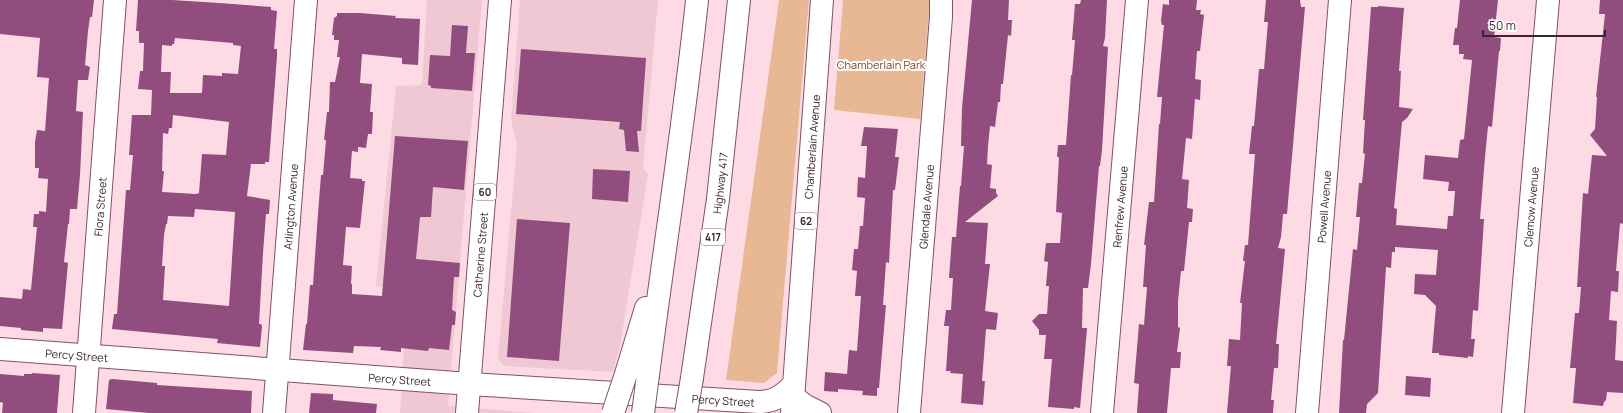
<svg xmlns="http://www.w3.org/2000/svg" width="1623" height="413" viewBox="0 0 1623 413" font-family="Manrope,sans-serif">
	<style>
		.built { fill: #efc8d4 }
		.green { fill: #e7b893 }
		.building { fill: #904d7d; fill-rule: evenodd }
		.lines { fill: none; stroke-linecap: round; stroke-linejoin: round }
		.minor-casing { stroke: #825262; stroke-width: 24 }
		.major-casing { stroke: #825262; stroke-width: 24 }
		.highway-casing { stroke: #825262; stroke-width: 24 }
		.minor { stroke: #fff; stroke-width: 22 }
		.major { stroke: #fff; stroke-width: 22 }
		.highway { stroke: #fff; stroke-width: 22 }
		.highway-bridge-casing { stroke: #825262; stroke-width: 24; stroke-linecap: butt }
		.highway-bridge { stroke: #fff; stroke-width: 22 }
		.labels { text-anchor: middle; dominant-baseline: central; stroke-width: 4; stroke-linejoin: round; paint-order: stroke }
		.shield { fill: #fff; stroke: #75666b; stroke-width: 1 }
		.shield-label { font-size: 10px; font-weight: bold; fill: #3a252c }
		.park-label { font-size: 11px; fill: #764820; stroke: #fff }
		.street-label { font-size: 11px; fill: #3a252c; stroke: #fff }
	</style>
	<rect width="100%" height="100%" fill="#fddae4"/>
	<path class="built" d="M427 0H482L448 406 533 413H400L408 290 376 286 396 86 422 85Z
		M520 0H658L643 168 648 174 620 346 613 372 504 366 498 358 517 145 511 120Z"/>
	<path class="green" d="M779 0H809L777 373 764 383 726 380Z
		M843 0H930L920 119 834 110Z"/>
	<path class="building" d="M0 0H94L92 17H90L88 31 85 65 90 67 88 80H78L76 111 83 112 80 175 77 209H70L69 224H68L64 262 68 263 62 329 43 328V332L21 330V328L0 326V297L22 299 23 289 31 290 37 227H33L34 214H39V211L46 212 48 179 38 178 39 168H35V142L37 130 45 131 49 78 37 77 40 38 0 34Z
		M138 0H172L219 3 271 7V10L277 11 274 49H277V56L269 162H265V164H251L247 196 270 200 269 214H266L263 253 259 324H261L262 326 260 347 217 343 218 339 112 329 114 314H117L126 190H130L133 155H129L132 115H151L152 90 138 89 140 71H143L144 43H139V31H136ZM175 38 233 43V45L241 46 238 74 222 73V76L203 75 202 93H170L171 72H161L162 45 172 46V44H174ZM173 115 229 122 226 155 202 154 199 193 196 194 162 192 164 171H162L163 133 168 134 169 128H172ZM195 209 235 212 229 306 163 300 165 266H162L164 235 166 224H167L168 216 194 217Z
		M972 0H1009L1008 20H1012L1011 36 1008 35 1003 84H1001L1000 102H998L995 127 990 126 988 146 987 164 992 165 990 188 996 189V193L998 196 965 222 988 223 985 264H990L985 311 998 313 996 330 986 329 982 381H985L983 405 961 403 963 374 950 373 951 371H946L949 326H944L946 310H951L953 278H949L952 237H956L960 186H961L964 146H961L962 108Z
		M1081 0H1107L1105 38 1103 46 1108 47 1102 150 1100 166H1099L1091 264 1088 288H1083L1082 328H1087L1084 364 1080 408 1074 407V409L1048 407 1052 359H1044L1046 335H1039V330L1032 321 1039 314H1047L1049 286H1046L1048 262 1044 261 1046 243H1060L1062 213 1056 212 1059 157H1057L1058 145H1066L1071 75H1072L1075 40H1072L1075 4H1080Z
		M1169 0H1197L1196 10H1201L1200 14 1204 15 1200 51H1197L1195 79 1201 80 1200 100 1195 99 1192 139 1186 138 1182 179 1189 180 1187 208 1193 209 1192 222H1189L1184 271H1181L1178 301V327L1180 328 1177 352H1181L1180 368H1171L1167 413H1137L1139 384 1134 383 1137 348 1139 324 1144 325 1147 287H1143L1146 245H1144L1149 202H1154L1159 124H1160L1162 97H1157L1164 25H1162L1161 21 1163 4 1169 5Z
		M1266 0H1300L1301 7H1305L1287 214H1283L1281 237 1278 248 1285 249 1276 344H1279L1278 368H1274L1271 400H1274L1273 413H1227L1231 366H1227L1229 339 1240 340 1242 303H1240L1245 261H1243L1245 245H1248L1255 154H1249L1252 126H1254L1259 69H1264L1268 22H1264Z
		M1460 0H1498L1494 37 1501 38 1500 51H1499L1492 127 1488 126 1485 157 1480 219H1484L1478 311 1473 310 1471 339H1475L1473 357 1468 356V358L1439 355V353H1432L1436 306 1425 295 1414 294 1415 274 1436 275 1438 250 1395 247V252H1392L1391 268 1386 267 1378 393 1367 404 1366 413H1339L1343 340H1344L1353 249 1357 250 1360 217H1356L1359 183H1362L1365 154 1363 153 1365 120H1363L1371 7H1378V6L1404 8 1399 71H1401L1399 107 1413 109 1407 118 1402 122 1394 208 1397 209 1396 225 1447 229 1448 216H1453L1455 191H1448L1449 182 1423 179 1425 155 1458 158 1460 140 1464 139 1472 60 1463 59 1464 54H1459V45H1453L1455 28H1457Z
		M1600 0H1623V224L1620 223 1616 271H1619L1618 292 1611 291 1609 320 1617 321 1615 360 1623 361V393L1607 392 1606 400 1604 402 1603 406 1573 403 1576 368H1570L1575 313H1579L1581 287H1577L1583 193 1588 194 1592 155 1607 156 1590 135 1595 129 1597 97H1596L1605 14H1599Z
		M337 13H360L396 16 395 18 420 19 418 65 402 64V58L362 54 360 83 372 84 370 112H373L372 134H368L366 148 358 147V152L352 151 350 178 362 179V181H365L360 228 346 227 343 265 352 266 351 284H352V294L382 296 395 136 468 141 464 190 433 187 431 217H420L416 259 460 263 459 277H454L452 310 456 312 455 325H452L449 350 429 348 428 351 401 348V352L380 350 381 347 354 346 353 353 303 350 306 324H307L310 285H313L317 227 321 175H323L326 140H324L327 112H329L330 82H335L340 57H337L339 40H334V35H332L334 18 337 16Z
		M452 25 468 26 466 53H475L472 91 431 88V86L428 85 430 55 450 56Z
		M521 49 646 58 641 131H637L639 152 626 151 624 130 619 129 620 122 516 114Z
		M864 127 898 129 895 157H899L895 190H893L889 263 886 262 883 305H886L879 388H877V396L862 395 863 391 838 389V392L824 391 825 372 847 374 849 350 857 351 861 296H855L857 271 852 270 854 249H858L860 226H863L865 198 857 197 858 177 865 178 867 146H861Z
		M593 169 630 171 628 202 592 199Z
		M517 219 570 223 559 361 507 357Z
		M32 373 60 375 57 413H2L3 403 0 402V374L24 376V374H32Z
		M1406 376 1431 378 1430 397 1405 395Z
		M112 379 157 383V385L252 391 251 413H149L106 409 109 380Z
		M311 393 333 394V400L377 404 376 413H309Z"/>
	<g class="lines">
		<defs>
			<g id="minor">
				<path id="s1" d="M0 349 470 384 759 402C774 402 784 395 794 384"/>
				<path d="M793 396 804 405 820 413"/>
				<path id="s2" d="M84 413 115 0"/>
				<path id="s3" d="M274 413 306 0"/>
				<path id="s4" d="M909 413 941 17V0"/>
				<path id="s5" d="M1102 413 1137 0"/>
				<path id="s6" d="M1307 413 1340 0"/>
				<path id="s7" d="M1513 413 1548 0"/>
			</g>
			<g id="major">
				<path id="s8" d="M467 413 500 0"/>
				<path id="s9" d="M792 413 822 0"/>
			</g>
			<g id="highway">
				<path d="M626 374 646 308"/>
				<path d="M648 375C664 250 684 125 697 0"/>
				<path id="s10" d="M692 378 718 199 739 0"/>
			</g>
		</defs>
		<use href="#minor" class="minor-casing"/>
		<use href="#major" class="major-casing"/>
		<use href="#highway" class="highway-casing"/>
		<use href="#minor" class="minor"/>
		<use href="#major" class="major"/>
		<use href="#highway" class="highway"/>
		<defs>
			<path id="highway-bridge" d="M613 413 626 374
				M643 413 648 375
				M686 413 692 378"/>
		</defs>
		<use href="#highway-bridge" class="highway-bridge-casing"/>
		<use href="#highway-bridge" class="highway-bridge"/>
	</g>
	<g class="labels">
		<g class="shield">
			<rect x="474" y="184" width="22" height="16" rx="3"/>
			<rect x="795" y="213" width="22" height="16" rx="3"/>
			<rect x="701" y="229" width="24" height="16" rx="3"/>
		</g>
		<g class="shield-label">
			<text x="485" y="192">60</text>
			<text x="806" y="221">62</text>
			<text x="713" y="237">417</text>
		</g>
		<g class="park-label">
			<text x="881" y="64">Chamberlain Park</text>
		</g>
		<g class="street-label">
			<text stroke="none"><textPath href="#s9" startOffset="267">Chamberlain Avenue</textPath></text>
			<text stroke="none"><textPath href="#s10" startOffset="197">Highway 417</textPath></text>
			<text stroke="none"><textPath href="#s5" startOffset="207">Renfrew Avenue</textPath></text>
			<text stroke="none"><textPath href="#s6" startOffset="207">Powell Avenue</textPath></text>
			<text stroke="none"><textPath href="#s2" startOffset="207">Flora Street</textPath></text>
			<text stroke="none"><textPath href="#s3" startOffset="207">Arlington Avenue</textPath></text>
			<text stroke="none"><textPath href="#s4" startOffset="207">Glendale Avenue</textPath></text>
			<text stroke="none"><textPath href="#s7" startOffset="207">Clemow Avenue</textPath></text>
			<text stroke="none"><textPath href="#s8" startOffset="159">Catherine Street</textPath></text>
			<text stroke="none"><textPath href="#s1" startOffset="77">Percy Street</textPath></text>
			<text stroke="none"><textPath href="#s1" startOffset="401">Percy Street</textPath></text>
			<text stroke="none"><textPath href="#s1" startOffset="725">Percy Street</textPath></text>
		</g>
	</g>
	<path d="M1483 30v6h122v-6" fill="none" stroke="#3a252c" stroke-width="2"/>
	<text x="1489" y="30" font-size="12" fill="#3a252c" stroke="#ffffff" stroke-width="3" paint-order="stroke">50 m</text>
</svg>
